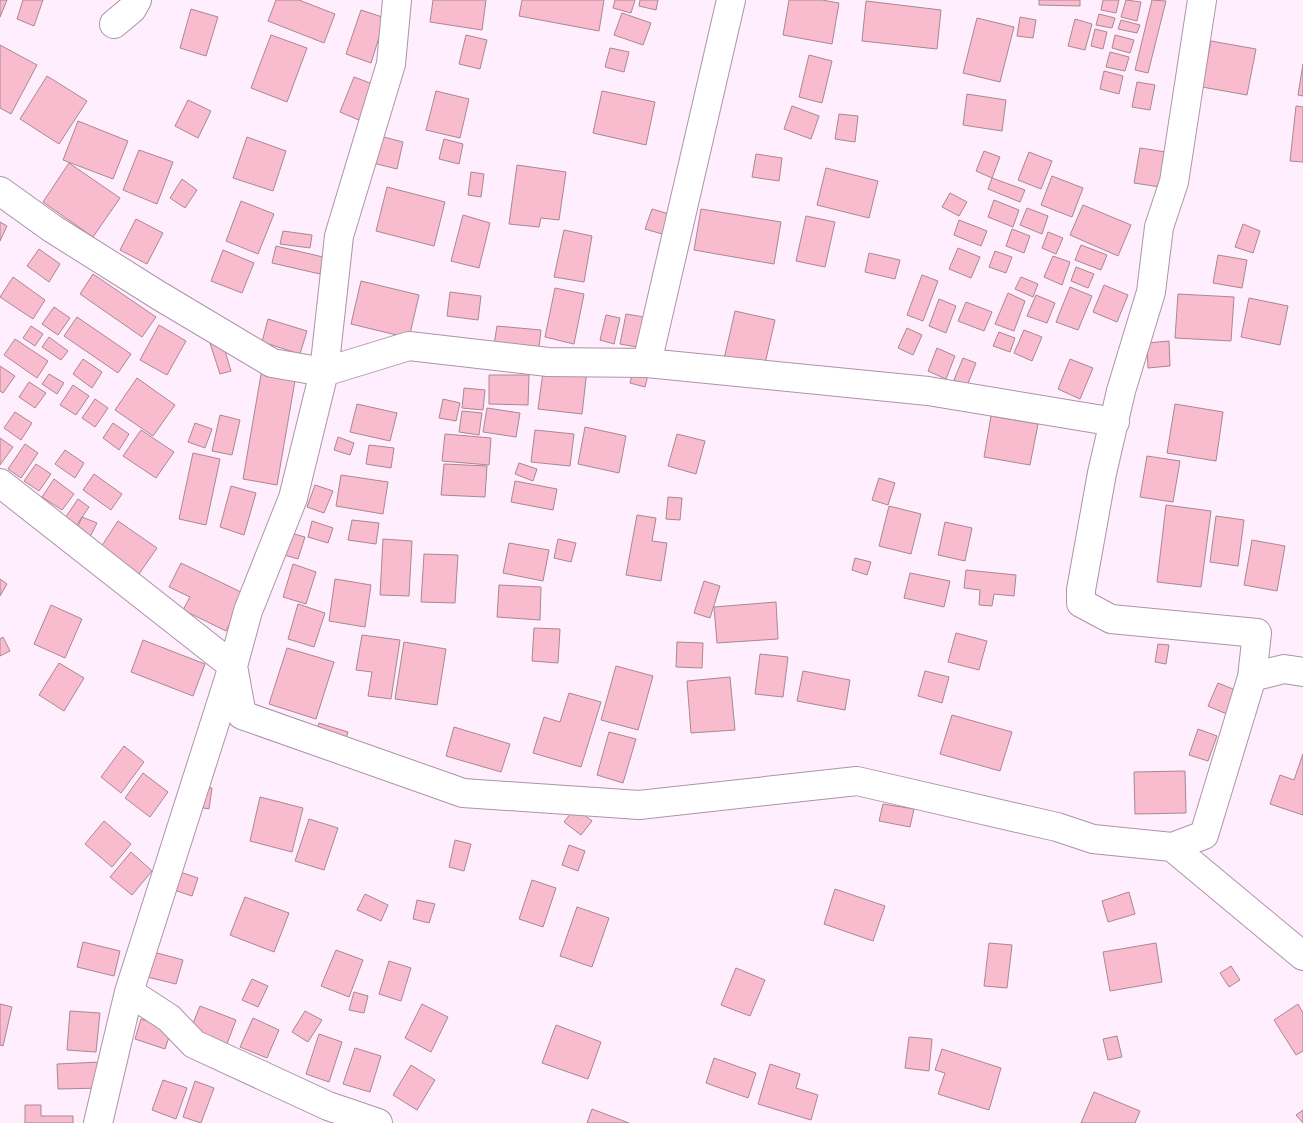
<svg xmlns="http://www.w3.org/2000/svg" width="1303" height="1123" viewBox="0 0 1303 1123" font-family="'Noto Serif',serif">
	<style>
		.building { fill: #f8bcce; stroke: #aa8791 }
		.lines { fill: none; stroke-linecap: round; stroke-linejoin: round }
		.minor-casing { stroke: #ad93ab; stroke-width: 30 }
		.minor { stroke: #fff; stroke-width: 28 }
	</style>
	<rect width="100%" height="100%" fill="#ffeefd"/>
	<path class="building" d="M0 0H7L0 17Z
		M23 0H43L34 26 17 19Z
		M276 0H299L335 14 324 43 268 21Z
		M433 0H486L482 30 430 22Z
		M522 0H604L599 31 519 16Z
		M615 0H635L631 13 613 8Z
		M640 0H658L656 10 639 6Z
		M789 0H822L839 3 832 44 783 35Z
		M1039 0H1080V6L1039 5Z
		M1103 0H1119L1116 13 1101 10Z
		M1126 0 1141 2 1137 21 1121 17Z
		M1152 0 1166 1 1148 73 1135 70Z
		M866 1 941 10 937 49 862 41Z
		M191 9 218 17 206 56 180 48Z
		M361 10 385 18 371 63 346 54Z
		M622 13 651 23 643 45 614 35Z
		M1099 14 1115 18 1112 28 1096 25Z
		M1020 17 1036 20 1033 38 1017 36Z
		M977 18 1014 27 1000 82 963 73Z
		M1075 19 1092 24 1085 50 1068 46Z
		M1121 20 1140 25 1137 33 1118 29Z
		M1095 29 1107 32 1103 49 1091 46Z
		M271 35 307 48 287 102 251 88Z
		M466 35 487 40 480 69 459 64Z
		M1115 35 1134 40 1130 53 1112 48Z
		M1211 41 1256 49 1247 95 1202 87Z
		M0 45 37 65 11 114 0 108Z
		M610 48 629 52 624 72 605 67Z
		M1110 52 1129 57 1125 71 1106 67Z
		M809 55 832 61 822 103 799 97Z
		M1303 64V96L1298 95Z
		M1104 71 1123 76 1119 94 1100 89Z
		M47 76 87 101 59 144 20 119Z
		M354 77 375 85 361 121 340 112Z
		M1137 82 1155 85 1150 110 1132 107Z
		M436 91 469 99 460 138 426 130Z
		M602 91 655 102 646 145 593 133Z
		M967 94 1006 100 1002 131 963 125Z
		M188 100 211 111 198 138 175 126Z
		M792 106 819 116 811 139 784 129Z
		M1296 106 1303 107V162L1290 161Z
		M839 114 858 116 855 142 835 139Z
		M78 121 128 141 113 179 63 160Z
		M376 135 403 142 397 169 369 162Z
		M247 137 286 151 273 191 233 178Z
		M444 139 463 144 459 164 439 159Z
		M1140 148 1166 152 1160 187 1134 183Z
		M139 150 173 162 157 204 123 190Z
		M984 151 1000 157 992 178 976 171Z
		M1029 152 1052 161 1041 189 1018 180Z
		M756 154 782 158 779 181 752 177Z
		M69 163 120 198 93 237 43 202Z
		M517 165 566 172 559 220 541 218 539 227 509 224Z
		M826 168 878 181 869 218 817 205Z
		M471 172 484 174 481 197 468 195Z
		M1052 176 1083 188 1072 217 1041 205Z
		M992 178 1025 190 1020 202 988 189Z
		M182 179 197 190 185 208 170 198Z
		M387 187 445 202 434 246 376 231Z
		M950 193 967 202 959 216 942 207Z
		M994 200 1019 210 1013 227 988 217Z
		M241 201 274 214 258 254 226 241Z
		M1083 205 1131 225 1118 256 1070 235Z
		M1027 208 1048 216 1042 234 1020 225Z
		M652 209 669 214 662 234 645 229Z
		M701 209 781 222 774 264 694 250Z
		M463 215 490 223 479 268 451 261Z
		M806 216 835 222 825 267 796 261Z
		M136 219 163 233 147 264 120 250Z
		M959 220 987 231 981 246 954 235Z
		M0 222 7 226 0 241Z
		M1243 224 1260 231 1253 253 1235 247Z
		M1012 229 1030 236 1024 253 1006 246Z
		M564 230 592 236 584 282 554 277Z
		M283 231 312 235 310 248 280 244Z
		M1048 232 1063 238 1056 254 1042 248Z
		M1081 245 1107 255 1101 270 1075 260Z
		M276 246 323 257 320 274 272 263Z
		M958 248 980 257 971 278 949 269Z
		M39 249 60 264 49 282 27 266Z
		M223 250 254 263 242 293 211 281Z
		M995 251 1012 257 1006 273 989 267Z
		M869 253 900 260 895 279 865 272Z
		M1218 255 1247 260 1242 288 1213 283Z
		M1053 256 1070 262 1062 285 1044 277Z
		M1076 267 1094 274 1088 288 1071 281Z
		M93 274 156 317 142 337 80 294Z
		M922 275 938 281 923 321 907 315Z
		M13 277 45 300 33 319 0 297Z
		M1021 277 1038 284 1033 297 1015 289Z
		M361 281 419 295 409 338 351 324Z
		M1104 285 1128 295 1117 322 1093 312Z
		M1070 287 1092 296 1078 330 1056 322Z
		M555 288 584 294 574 344 545 337Z
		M450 292 481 296 478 320 447 316Z
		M1008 293 1025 301 1014 331 995 324Z
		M1178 294 1234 297 1231 341 1175 338Z
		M1036 295 1055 303 1047 323 1027 316Z
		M1249 298 1288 306 1280 345 1241 337Z
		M939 299 956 306 946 333 929 326Z
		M966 302 992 312 984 331 958 321Z
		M54 307 70 318 58 335 42 324Z
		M735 311 775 320 764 368 724 359Z
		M626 314 644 317 637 347 620 344Z
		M606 315 620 318 614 344 600 340Z
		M77 317 131 354 118 373 64 336Z
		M268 319 307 331 300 354 262 342Z
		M159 325 186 341 167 375 140 360Z
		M31 326 43 334 35 346 23 338Z
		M497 326 541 330 538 356 493 351Z
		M907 328 922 335 913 355 898 348Z
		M1024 330 1042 337 1032 361 1014 353Z
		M999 332 1015 338 1010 352 993 346Z
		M220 334 231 371 220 374 208 337Z
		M49 337 68 351 61 360 42 347Z
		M15 339 48 361 37 378 4 355Z
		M1169 341 1170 366 1148 368 1147 343Z
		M937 348 955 356 946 379 928 371Z
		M963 358 976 363 967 386 954 380Z
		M83 359 102 372 92 388 73 374Z
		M1070 359 1093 368 1080 399 1058 389Z
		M263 363 297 369 277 485 243 479Z
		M544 365 587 370 582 414 538 409Z
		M0 366 15 376 3 393 0 391Z
		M633 371 648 375 645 387 630 383Z
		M49 374 64 383 57 394 42 384Z
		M489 375H529L528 405 489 404Z
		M137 378 175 405 153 436 115 410Z
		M29 382 46 393 35 408 19 397Z
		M73 385 89 396 76 415 60 405Z
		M464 388 485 390 483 410 462 408Z
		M95 399 108 408 95 427 82 418Z
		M443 399 460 403 456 421 439 418Z
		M357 404 397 413 390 441 350 432Z
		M1175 404 1223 412 1216 461 1167 453Z
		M487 408 520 413 516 437 483 432Z
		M462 411 482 413 479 435 459 432Z
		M15 412 32 423 21 440 4 428Z
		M220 415 240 420 232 455 212 451Z
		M991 416 1038 424 1030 465 984 457Z
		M113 423 129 434 119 450 103 438Z
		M195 423 212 429 205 448 188 442Z
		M585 427 626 436 619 473 578 464Z
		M141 430 174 452 156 478 123 456Z
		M535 430 574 434 570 466 531 462Z
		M445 434 491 438 489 465 442 461Z
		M677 434 705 441 696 474 668 466Z
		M338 437 354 443 350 455 334 450Z
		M0 438 13 447 0 465Z
		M25 444 38 453 21 478 8 469Z
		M369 445 394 448 391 468 366 464Z
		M65 450 84 463 75 478 55 464Z
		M193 453 220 459 206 525 179 519Z
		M1147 456 1180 461 1173 502 1140 497Z
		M519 463 537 469 533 481 515 474Z
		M36 464 51 474 39 491 24 481Z
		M444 464 487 466 485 497 441 495Z
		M94 474 122 494 111 510 83 490Z
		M341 475 388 482 383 514 336 506Z
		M879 478 895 483 888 505 872 500Z
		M54 479 74 494 62 510 42 497Z
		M515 481 557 489 553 510 511 502Z
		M315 485 333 491 324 513 307 507Z
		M231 486 256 493 244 535 220 527Z
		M668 497 682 498 680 520 666 519Z
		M78 499 89 507 74 529 63 521Z
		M1166 505 1211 511 1201 587 1157 582Z
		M889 506 921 514 911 554 879 546Z
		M637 515 656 518 652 541 667 543 661 581 626 575Z
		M1216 516 1244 520 1238 566 1210 562Z
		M82 517 97 523 90 537 76 531Z
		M352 520 379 523 376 544 348 540Z
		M118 521 157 548 137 577 99 550Z
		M312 521 333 528 328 543 308 537Z
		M945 522 972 528 965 561 938 555Z
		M287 532 305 537 298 559 281 554Z
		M383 539 412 541 409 596 380 595Z
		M558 539 576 543 571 562 554 558Z
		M1252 540 1285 546 1277 591 1244 585Z
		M509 543 549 550 543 581 503 573Z
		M424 554 458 555 455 603 421 602Z
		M855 558 871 562 867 575 852 570Z
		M181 563 245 594 226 631 183 610 190 597 169 587Z
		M293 564 316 572 306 604 283 597Z
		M966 570 1016 575 1014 596 994 594 992 606 979 605 980 590 964 588Z
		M910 573 950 581 944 607 904 598Z
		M0 579 7 584 0 596Z
		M335 579 371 585 365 627 329 621Z
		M704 581 720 586 710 618 694 613Z
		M499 585 541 587 540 620 497 617Z
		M776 602 778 639 717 643 714 607Z
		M298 604 325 613 314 647 288 639Z
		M51 605 82 619 65 658 34 644Z
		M534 628 560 629 558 663 532 661Z
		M956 633 987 641 979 670 948 662Z
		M362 635 400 640 391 699 368 696 372 672 356 670Z
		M3 637 10 651 0 656V639Z
		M143 640 205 664 193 696 131 672Z
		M404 642 446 649 437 705 395 699Z
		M677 642 703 643 702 668 676 667Z
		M1158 644 1169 645 1166 664 1155 662Z
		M287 648 334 662 316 719 269 704Z
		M760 654 788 657 783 697 755 694Z
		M59 663 84 678 64 711 39 695Z
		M616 666 653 676 638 730 601 720Z
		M803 671 850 680 845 710 797 701Z
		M925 671 949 677 942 703 918 696Z
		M730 677 735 730 691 733 687 681Z
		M1218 683 1238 691 1229 715 1208 706Z
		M569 693 601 702 581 767 533 753 544 717 560 722Z
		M952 715 1012 732 1000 771 940 754Z
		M319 723 348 732 338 763 309 753Z
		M454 727 510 744 501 772 446 756Z
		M1198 729 1217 736 1208 761 1189 755Z
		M609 732 636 739 623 783 597 775Z
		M124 746 144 762 121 793 101 777Z
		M1303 754V815L1270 804 1280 775 1294 780Z
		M1185 771 1186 813 1135 814 1134 772Z
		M143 773 168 792 150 817 125 798Z
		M197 786 212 788 209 809 193 806Z
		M260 797 303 808 292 852 250 841Z
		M883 804 914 809 910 827 879 821Z
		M575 808 592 821 581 835 564 822Z
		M309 819 338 828 324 870 295 861Z
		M104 821 131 844 112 867 85 844Z
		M455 840 471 844 464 871 449 867Z
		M569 845 585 851 578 871 562 865Z
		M131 852 152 871 132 895 110 877Z
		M180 872 198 878 192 896 174 890Z
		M532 880 556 888 543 927 519 919Z
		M835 889 885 906 873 941 824 924Z
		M1129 892 1135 914 1108 922 1102 901Z
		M365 894 388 905 381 921 357 910Z
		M245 897 289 913 274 952 230 935Z
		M417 900 435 904 429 923 413 919Z
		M577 907 609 918 592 967 560 956Z
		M83 942 120 951 114 976 77 967Z
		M989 943 1012 945 1007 988 984 986Z
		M1156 943 1162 982 1110 991 1103 952Z
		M336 950 363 960 349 997 321 986Z
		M150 951 183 960 176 984 143 976Z
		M389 961 411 968 401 1001 379 994Z
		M1231 966 1240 980 1229 987 1220 973Z
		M736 968 765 980 750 1016 721 1005Z
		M252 979 268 986 258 1007 242 1000Z
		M354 992 368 996 364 1013 349 1010Z
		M0 1004 12 1007 3 1046 0 1045Z
		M422 1004 448 1017 431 1052 405 1038Z
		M1298 1004 1303 1013V1051L1296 1055 1274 1020Z
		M200 1006 236 1020 227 1044 190 1031Z
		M70 1011 100 1013 96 1052 67 1050Z
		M305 1011 322 1020 308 1042 292 1032Z
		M253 1018 279 1030 267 1058 240 1047Z
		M141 1019 172 1028 165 1049 135 1039Z
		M556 1025 601 1042 588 1079 542 1063Z
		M319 1034 342 1042 329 1082 306 1074Z
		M1117 1036 1122 1057 1108 1060 1103 1039Z
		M909 1037 932 1039 929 1071 905 1068Z
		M355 1048 381 1056 370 1092 343 1084Z
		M942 1049 1001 1068 989 1110 938 1094 945 1073 935 1070Z
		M714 1058 756 1073 748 1098 706 1083Z
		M101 1062 102 1088 58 1089 57 1064Z
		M770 1064 800 1074 796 1088 818 1095 811 1120 758 1104Z
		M411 1065 435 1080 417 1110 393 1095Z
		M163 1080 187 1088 176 1119 152 1110Z
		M195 1081 214 1088 201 1123 183 1117Z
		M1094 1092 1140 1111 1135 1123H1081Z
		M25 1105H41V1116H73V1123H25Z
		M592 1109 629 1123H587Z
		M1303 1110V1123L1296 1115Z"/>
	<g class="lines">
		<defs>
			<path id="minor" d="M1202 0 1174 182 1159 227 1151 292 1121 391 1102 473 1081 590V603L1111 619 1257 633 1252 677
				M114 24 132 9 137 0
				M0 191 53 229 158 295 272 363 324 372 409 346 548 362 647 363 928 391 1115 422
				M647 363 731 0
				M0 483 233 666 242 715 463 793 639 805 857 781 1057 827 1093 839 1172 847 1204 835 1252 677 1284 669 1303 672
				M1172 847 1303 956
				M129 992 169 1018 194 1044 328 1106 378 1123
				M98 1123 129 992 233 666 248 611 293 498 324 372 339 236 391 64 397 0"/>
		</defs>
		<use href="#minor" class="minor-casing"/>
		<use href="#minor" class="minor"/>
	</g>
</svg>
